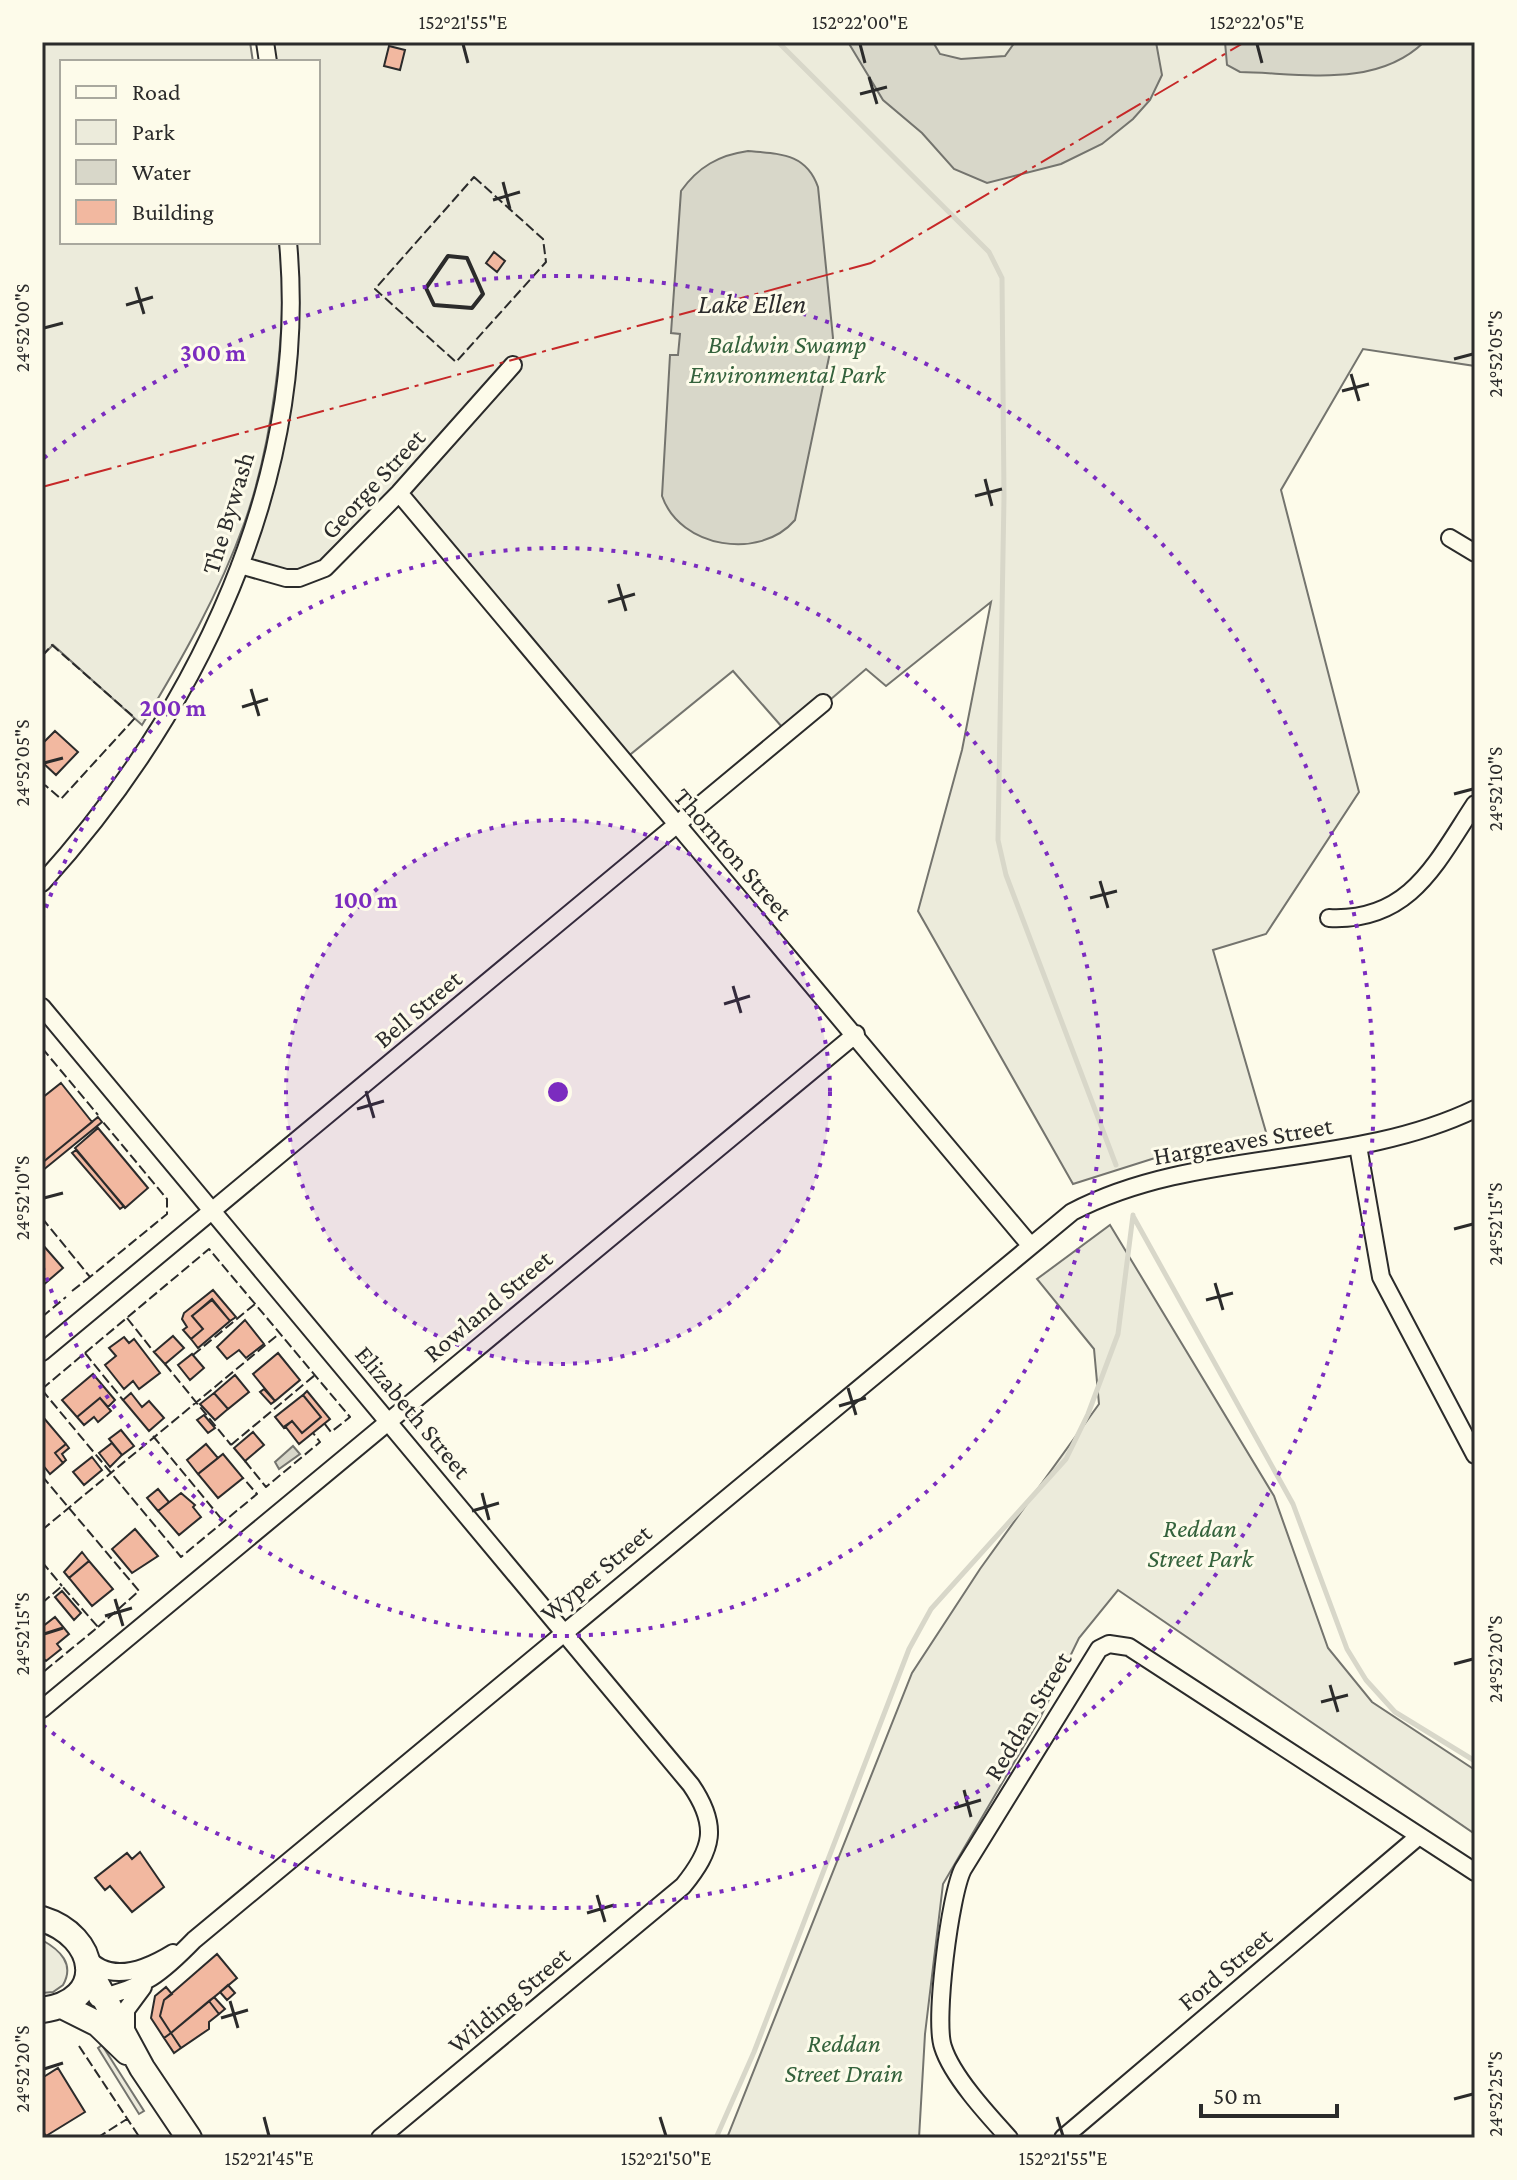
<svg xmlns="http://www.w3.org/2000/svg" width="1517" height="2180" viewBox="0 0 1517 2180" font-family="'Crimson Pro',serif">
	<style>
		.green { fill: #ecebdb; stroke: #74746e; stroke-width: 2 }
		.parking { fill: #eceadb; stroke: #74746e; stroke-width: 2 }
		.water { fill: #d8d7c9; stroke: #74746e; stroke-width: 2 }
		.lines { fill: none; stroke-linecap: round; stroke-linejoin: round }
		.stream { stroke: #d8d7c9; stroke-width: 5 }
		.building { fill: #f2b8a0; stroke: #2b2b2b; stroke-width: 2 }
		.street-casing { stroke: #2b2b2b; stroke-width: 20 }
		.secondary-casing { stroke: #2b2b2b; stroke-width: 28 }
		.street { stroke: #fdfbea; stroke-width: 16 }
		.secondary { stroke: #fdfbea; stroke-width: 24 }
		.fence { stroke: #2b2b2b; stroke-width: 2; stroke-dasharray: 10 4; stroke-linecap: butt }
		.wall { stroke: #2b2b2b; stroke-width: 4 }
		.power { stroke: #c62828; stroke-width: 2; stroke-dasharray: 28 6 4 6; stroke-linecap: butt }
		.ticks { fill: none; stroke: #2b2b2b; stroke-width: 3 }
		.ring { fill: none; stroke: #7b2cbf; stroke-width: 4; stroke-dasharray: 4 8 }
		.labels { text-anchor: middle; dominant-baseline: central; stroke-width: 6; stroke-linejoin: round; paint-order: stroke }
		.park-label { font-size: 26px; font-style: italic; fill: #34623c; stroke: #fdfbea }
		.street-label { font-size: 26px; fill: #2b2b2b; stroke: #fdfbea }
		.water-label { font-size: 28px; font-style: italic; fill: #2b2b2b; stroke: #fdfbea }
		.centre { fill: #7b2cbf; stroke: #fdfbea; stroke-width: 4 }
		.ring-label { font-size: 24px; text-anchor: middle; font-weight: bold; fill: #7b2cbf; stroke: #fdfbea; stroke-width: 6; stroke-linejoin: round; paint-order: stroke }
		.neatline { fill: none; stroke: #2b2b2b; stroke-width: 3 }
		.ticks-label { font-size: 20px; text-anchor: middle; fill: #2b2b2b }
	</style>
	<rect width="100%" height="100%" fill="#fdfbea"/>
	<path class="green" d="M42 42H250L253 62H62V242H279C290 321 271 449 244 524 219 594 181 661 142 725L53 645 42 656Z
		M268 42H1475V366L1363 349 1281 490 1359 792 1266 934 1213 950 1268 1139 1155 1158 1073 1184 918 911 962 750 991 602 886 686 866 669 789 735 733 671 621 762 399 495 314 575 241 568 279 430 289 242H318V62H271Z
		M1110 1225 1274 1496 1328 1648 1372 1702 1475 1770V1834L1118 1590 1079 1638 1039 1720 943 1884 925 2034 919 2138H727L912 1673 980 1569 1099 1404 1094 1349 1037 1279Z
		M42 1940C60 1950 75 1964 63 1985L53 1992 42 1993Z"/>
	<path class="parking" d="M102 2045 144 2111 139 2114 98 2048Z"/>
	<path class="water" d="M848 42H933L940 54 961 59 1005 56 1015 42H1156L1162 75 1150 100 1133 119 1102 144 1061 164 987 183 954 169 922 133 883 100Z
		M1225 42H1424C1376 89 1301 73 1240 72L1227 65Z
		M748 151C780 154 806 153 818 187L833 338 795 520C760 561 680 548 662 496L670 355H678L680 334 671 333 681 191C698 167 719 155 748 151Z
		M293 1446 300 1454 279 1469 275 1462Z"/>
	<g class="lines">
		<path class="stream" d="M778 42 989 252 1002 278 1004 497 998 840 1006 875 1116 1165
			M1133 1216 1293 1504 1347 1649 1366 1680 1395 1712 1475 1761
			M716 2138 754 2052 909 1649 931 1609 1066 1459 1088 1414 1118 1334 1133 1215"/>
	</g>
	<path class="building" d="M389 46 405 50 400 70 384 66Z
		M494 252 505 261 497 272 486 263Z
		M55 731 78 752 56 775 42 762V744Z
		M61 1083 92 1122 42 1163V1098Z
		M98 1117 102 1122 42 1171V1163Z
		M98 1128 148 1188 125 1208 75 1148Z
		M76 1150 124 1206 120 1209 72 1153Z
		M42 1244 63 1268 42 1286Z
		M213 1290 236 1317 230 1321 212 1300 192 1316 203 1329 191 1339 183 1330 187 1327 182 1319 184 1313Z
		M212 1299 230 1321 198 1348 191 1339 203 1329 192 1316Z
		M245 1320 264 1344 246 1358 239 1350 227 1359 217 1347Z
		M173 1336 184 1348 165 1364 154 1352Z
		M124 1337 129 1343 134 1339 160 1373 139 1389 133 1381 124 1389 105 1365 116 1356 109 1348Z
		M278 1353 300 1380 275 1401 253 1374Z
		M192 1354 204 1368 190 1380 178 1365Z
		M93 1374 115 1400 108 1407 100 1398 77 1417 62 1400Z
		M235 1375 249 1392 228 1409 214 1393Z
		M264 1389 275 1401 271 1404 260 1392Z
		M307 1391 330 1419 299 1444 285 1426 292 1421 302 1433 321 1417 303 1395Z
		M131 1393 142 1407 149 1401 164 1418 149 1431 123 1400Z
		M214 1393 228 1409 215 1420 200 1404Z
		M303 1395 321 1417 302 1433 292 1421 284 1428 275 1417Z
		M100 1398 111 1411 98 1422 94 1417 84 1425 77 1417Z
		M204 1415 215 1428 208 1433 197 1420Z
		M43 1417 66 1444 55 1453 63 1463 50 1474 42 1464Z
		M121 1430 134 1446 122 1455 109 1439Z
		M253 1432 264 1445 245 1461 234 1448Z
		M112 1443 122 1455 110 1467 99 1453Z
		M66 1444 69 1448 62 1454 66 1460 63 1463 55 1453Z
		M206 1444 218 1458 198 1474 187 1460Z
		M223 1454 243 1478 218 1498 198 1474Z
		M92 1457 102 1470 84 1485 73 1472Z
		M158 1489 169 1502 158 1511 147 1498Z
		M181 1493 195 1505 193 1507 201 1517 179 1535 158 1511Z
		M135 1529 158 1556 132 1573 112 1549Z
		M82 1552 89 1561 69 1578 64 1572Z
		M89 1561 113 1589 92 1606 69 1578Z
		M62 1591 81 1613 74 1620 55 1597Z
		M55 1617 69 1634 57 1644 61 1649 46 1661 42 1657V1627Z
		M140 1852 164 1887 132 1912 110 1886 105 1890 95 1878 127 1853 132 1859Z
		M217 1954 237 1978 171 2033 160 2016 164 2000Z
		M228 1985 235 1993 227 2000 220 1992Z
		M166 1987 172 1994 164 2000 160 2016 171 2033 164 2038 151 2018 155 1996Z
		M214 1997 225 2009 219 2014 209 2001Z
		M209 2001 219 2014 209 2022V2029L181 2048 171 2033Z
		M171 2033 181 2048 174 2053 164 2038Z
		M58 2068 85 2112 46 2136 42 2130V2078Z"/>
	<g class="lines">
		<defs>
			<path id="street" d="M265 42 268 62
				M399 493 1030 1245
				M1450 538 1475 553
				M240 565 286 578H299L325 568 399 493 513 365
				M42 883C197 712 310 479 288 242
				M1329 918C1410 922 1436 863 1475 804
				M42 1007 691 1785C719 1826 713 1849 683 1886L380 2138
				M1358 1146 1381 1277 1475 1455
				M42 1352 823 703
				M42 1709 856 1034
				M86 1956C109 1985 147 1969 173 1953
				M97 1998C143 1989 163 1972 194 1940L1072 1212C1196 1147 1348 1170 1475 1109
				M126 2032V2010L143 1987
				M1009 2138C988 2115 952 2076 943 2047 934 2021 950 1894 963 1869L1099 1649 1109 1644 1129 1647 1475 1872
				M1063 2138 1419 1836"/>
			<path id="secondary" d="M42 1919C98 1936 109 2001 42 2010
				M88 1968 142 2068 189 2138
				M62 2006 98 2024 127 2052"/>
		</defs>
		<use href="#street" class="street-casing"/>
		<use href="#secondary" class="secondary-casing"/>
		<use href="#street" class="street"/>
		<use href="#secondary" class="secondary"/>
		<path class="fence" d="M474 177 543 239 546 262 456 362 375 289Z
			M42 656 52 645 135 718 61 799 45 785
			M42 1048 98 1115
			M42 1218 90 1277 167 1214V1199L103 1122
			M72 1291 90 1277
			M42 1317 66 1297
			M127 1318 154 1352
			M85 1353 123 1400
			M193 1355 255 1304
			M165 1364 231 1445
			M42 1389 209 1249 350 1417 331 1432 324 1423
			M42 1390 181 1557 257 1494 243 1478
			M153 1436 224 1522
			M231 1445 315 1375
			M245 1461 266 1487 320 1442 313 1433
			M42 1476 139 1591 98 1627
			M42 1530 280 1333
			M42 1562 62 1586
			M42 1603 62 1586 98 1627 42 1673
			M79 2046 140 2138
			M97 2138 127 2119"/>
		<path class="wall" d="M448 256 467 258 483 294 472 308 434 305 426 288Z"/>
		<path class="power" d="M42 487 871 263 1245 42"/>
	</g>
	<path class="ticks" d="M463 44 468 63M860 44 865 63M1257 44 1262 63M869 77 877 104M860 94 887 87M503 182 510 209M493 200 520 192M136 287 144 314M126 305 153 297M44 328 63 323M1454 359 1473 354M1351 374 1359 401M1342 391 1369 384M985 479 992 506M975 496 1002 489M618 584 626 611M608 602 635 594M251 689 259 716M242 707 268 699M44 763 63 758M1454 794 1473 789M1100 881 1108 908M1090 898 1117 891M733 986 741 1013M724 1004 750 996M366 1091 374 1118M357 1109 384 1101M44 1198 63 1193M1454 1229 1473 1224M1215 1283 1223 1310M1206 1300 1233 1293M848 1388 856 1415M839 1406 866 1398M482 1493 489 1520M472 1511 499 1503M115 1599 123 1626M105 1616 132 1608M44 1634 63 1628M1454 1664 1473 1659M1330 1685 1338 1712M1321 1702 1348 1695M964 1790 971 1817M954 1808 981 1800M597 1895 605 1922M587 1913 614 1905M230 2001 238 2028M221 2018 248 2010M44 2069 63 2063M1454 2099 1473 2094M264 2117 269 2136M660 2117 666 2136M1057 2117 1063 2136"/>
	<circle cx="558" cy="1092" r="272" fill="#7b2cbf" fill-opacity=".12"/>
	<g class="ring">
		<circle cx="558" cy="1092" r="272"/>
		<path d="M42 919A544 544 0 1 1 42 1265"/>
		<path d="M44 458A816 816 0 1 1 44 1726"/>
	</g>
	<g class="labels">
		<g class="park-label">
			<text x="787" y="344">Baldwin Swamp<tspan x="787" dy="30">Environmental Park</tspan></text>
			<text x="1200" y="1528">Reddan<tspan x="1200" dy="30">Street Park</tspan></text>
			<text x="844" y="2043">Reddan<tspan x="844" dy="30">Street Drain</tspan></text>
		</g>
		<g class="street-label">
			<text transform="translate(373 484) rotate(-47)">George Street</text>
			<text transform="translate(228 513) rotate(-73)">The Bywash</text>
			<text transform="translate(733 854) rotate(49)">Thornton Street</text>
			<text transform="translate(418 1009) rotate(-40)">Bell Street</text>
			<text transform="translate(1243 1141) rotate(-10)">Hargreaves Street</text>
			<text transform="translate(488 1306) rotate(-40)">Rowland Street</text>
			<text transform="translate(413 1412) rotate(50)">Elizabeth Street</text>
			<text transform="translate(596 1573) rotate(-40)">Wyper Street</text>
			<text transform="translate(1028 1716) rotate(-59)">Reddan Street</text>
			<text transform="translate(1225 1969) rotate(-40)">Ford Street</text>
			<text transform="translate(509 2000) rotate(-40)">Wilding Street</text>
		</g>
		<g class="water-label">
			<text x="752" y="303">Lake Ellen</text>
		</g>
	</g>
	<circle cx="558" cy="1092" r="12" class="centre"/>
	<g class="ring-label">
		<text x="213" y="361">300 m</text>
		<text x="173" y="716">200 m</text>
		<text x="366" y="908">100 m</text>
	</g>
	<rect width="1517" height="2180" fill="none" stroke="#fdfbea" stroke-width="88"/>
	<rect x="60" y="60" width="260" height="184" fill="#fdfbea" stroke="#a9a89e" stroke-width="2"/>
	<rect x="76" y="86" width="40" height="12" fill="#fdfbea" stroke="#a9a89e" stroke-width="2"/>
	<text x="132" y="100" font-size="24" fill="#2b2b2b">Road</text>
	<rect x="76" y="120" width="40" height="24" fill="#ecebdb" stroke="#a9a89e" stroke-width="2"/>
	<text x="132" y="140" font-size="24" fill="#2b2b2b">Park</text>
	<rect x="76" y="160" width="40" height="24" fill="#d8d7c9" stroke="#a9a89e" stroke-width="2"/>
	<text x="132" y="180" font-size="24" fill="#2b2b2b">Water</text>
	<rect x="76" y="200" width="40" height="24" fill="#f2b8a0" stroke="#a9a89e" stroke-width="2"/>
	<text x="132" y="220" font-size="24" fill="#2b2b2b">Building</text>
	<path d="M1201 2104v12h136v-12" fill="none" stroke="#2b2b2b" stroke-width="4"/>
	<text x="1213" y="2104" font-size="24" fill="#2b2b2b" stroke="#fdfbea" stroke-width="6" paint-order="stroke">50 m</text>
	<rect x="44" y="44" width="1429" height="2092" class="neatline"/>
	<g class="ticks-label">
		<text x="463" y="29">152°21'55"E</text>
		<text x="860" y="29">152°22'00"E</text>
		<text x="1257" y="29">152°22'05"E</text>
		<text transform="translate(22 328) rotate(-90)" y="7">24°52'00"S</text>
		<text transform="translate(1495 354) rotate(-90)" y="7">24°52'05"S</text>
		<text transform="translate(22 763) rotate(-90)" y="7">24°52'05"S</text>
		<text transform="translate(1495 789) rotate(-90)" y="7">24°52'10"S</text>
		<text transform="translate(22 1198) rotate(-90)" y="7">24°52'10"S</text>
		<text transform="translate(1495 1224) rotate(-90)" y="7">24°52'15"S</text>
		<text transform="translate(22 1634) rotate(-90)" y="7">24°52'15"S</text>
		<text transform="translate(1495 1659) rotate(-90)" y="7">24°52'20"S</text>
		<text transform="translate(22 2069) rotate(-90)" y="7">24°52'20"S</text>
		<text transform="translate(1495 2094) rotate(-90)" y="7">24°52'25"S</text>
		<text x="269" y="2165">152°21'45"E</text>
		<text x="666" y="2165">152°21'50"E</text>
		<text x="1063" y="2165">152°21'55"E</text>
	</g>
</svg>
